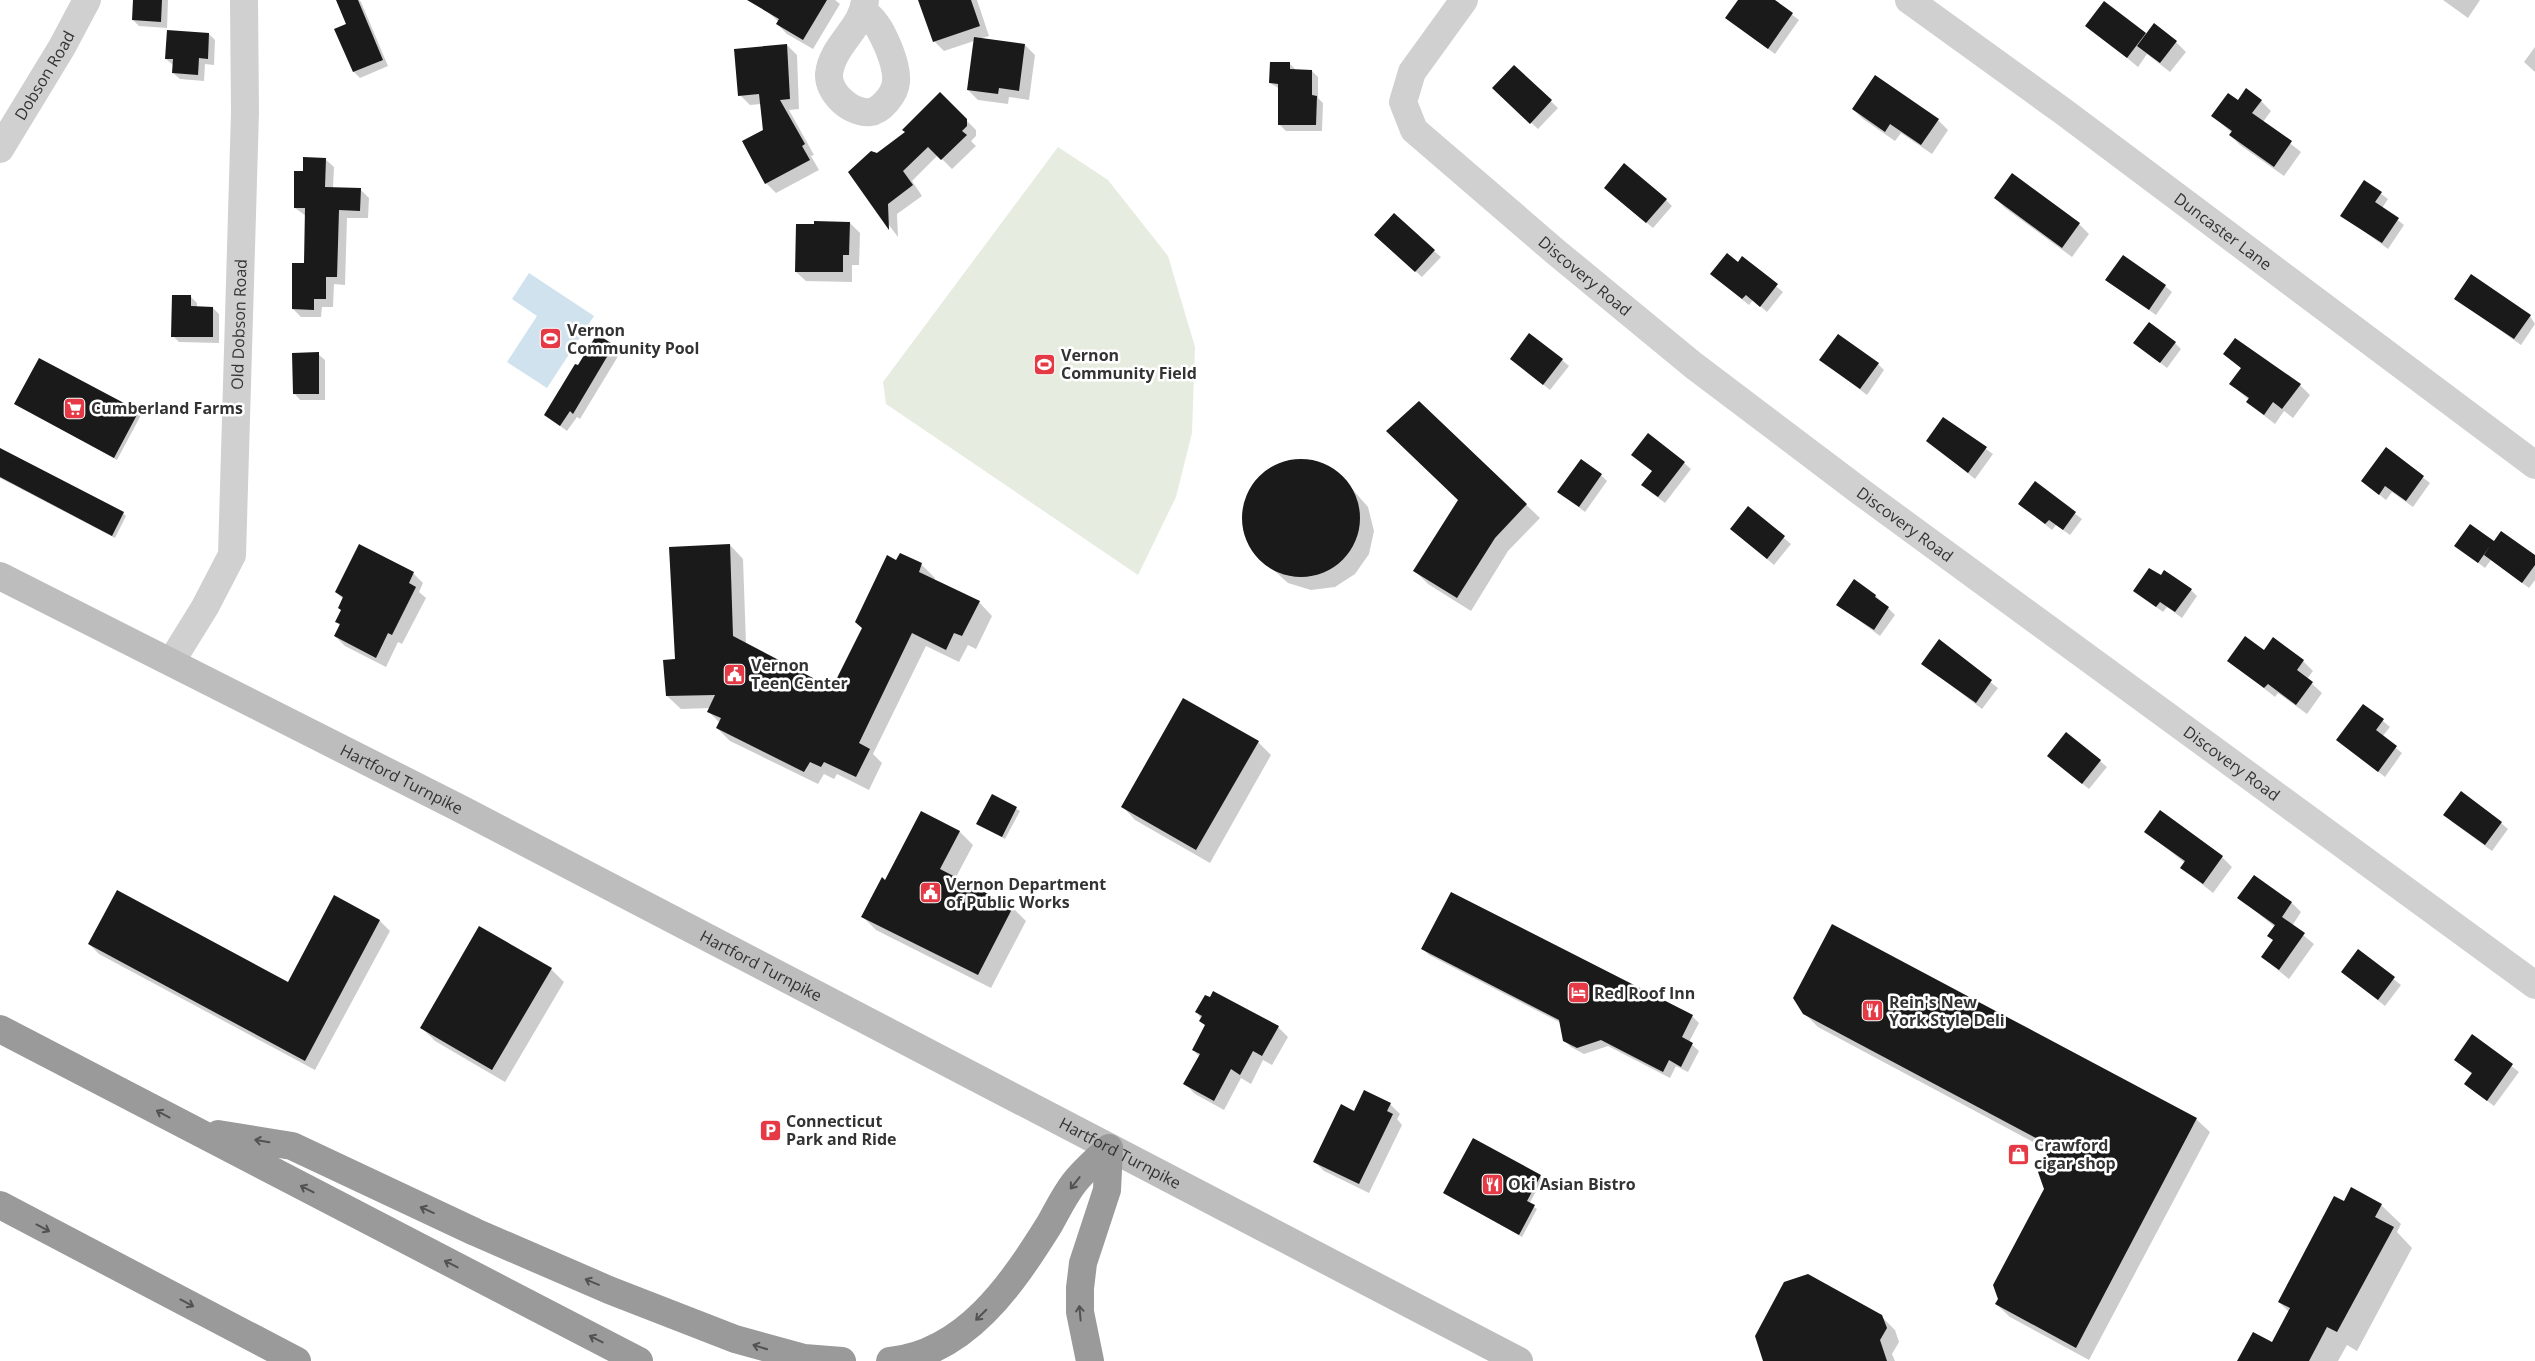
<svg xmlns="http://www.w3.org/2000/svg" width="2535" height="1361" viewBox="0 0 2535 1361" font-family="'Open Sans',sans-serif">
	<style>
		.green { fill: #e6ecdf }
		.water { fill: #cfe2ee }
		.shadow { fill: #0003 }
		.building { fill: #1a1a1a }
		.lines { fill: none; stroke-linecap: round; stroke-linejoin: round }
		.minor { stroke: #d0d0d0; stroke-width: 28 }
		.tertiary { stroke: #d0d0d0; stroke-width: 28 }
		.secondary { stroke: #bdbdbd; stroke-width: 28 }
		.motorway { stroke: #9a9a9a; stroke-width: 28 }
		.oneway { stroke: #525252 }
		.labels { text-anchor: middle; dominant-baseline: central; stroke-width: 5; stroke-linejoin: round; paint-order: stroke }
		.street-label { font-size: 16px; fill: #333; stroke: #fff }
		.poi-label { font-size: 16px; font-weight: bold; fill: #333; stroke: #fff; text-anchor: start }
	</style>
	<rect width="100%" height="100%" fill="#fff"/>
	<path class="green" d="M1058 147 1108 180 1168 256 1195 347 1192 433 1176 497 1138 575 886 404 883 382Z"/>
	<path class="water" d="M529 273 594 316 547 388 507 362 537 316 512 299Z"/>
	<path class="shadow" d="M134 0H168L167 28 139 26 133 20Z
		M345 0H359L361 2 388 66 360 78 354 72Z
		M768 0H835L840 4 813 49 787 34 777 24 779 22 763 8Z
		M920 0H977L989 36 979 39 1025 45 1035 55 1029 100 1009 97 1008 104 978 100 968 90 974 41 944 51 934 41Z
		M1739 0H1773L1799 20 1775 54 1726 18Z
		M2443 0H2480L2468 18Z
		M2105 2 2147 35 2176 42 2186 52 2170 72 2147 54 2138 67 2087 25Z
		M209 34 215 40 214 65 205 64 204 81 180 79 173 73V65L166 59Z
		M787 45 797 55 799 109 789 110 814 155 811 156 819 170 776 193 766 183 761 104 750 105 740 95Z
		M2535 47V72L2524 62Z
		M1289 63 1296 70 1312 71 1318 77V98L1323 103 1322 131H1286L1279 124 1280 89 1270 83Z
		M1514 67 1558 108 1538 129 1494 88Z
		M940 94 976 130V136L971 141 976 146 952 169 938 155 912 181 922 196 897 214 898 237 849 172 906 133Z
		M2261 101 2271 111 2263 122 2301 152 2284 176 2240 145 2230 135 2232 133 2213 116 2238 102Z
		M1853 109 1938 120 1948 130 1932 154 1901 133 1895 141 1863 119Z
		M325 159 334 167 333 188 360 189 369 198 368 218H347L345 285 334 284 333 307H322L321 317H301L293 309 306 265V216L295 208 304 173Z
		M2364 181 2388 199 2382 208 2404 225 2388 249 2342 215Z
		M1612 194 1666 200 1672 206 1653 228Z
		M1995 198 2079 224 2089 234 2072 257 2005 208Z
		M850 223 860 233 859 265H852V282L806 281 796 272Z
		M1382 241 1434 251 1441 257 1422 277Z
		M1742 258 1783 292 1767 312 1753 300 1749 305 1718 280Z
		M2107 280 2165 286 2172 292 2156 315Z
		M191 297 197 303V308H213L219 314V343L179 342 173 336Z
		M2456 299 2530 316 2535 324 2521 345Z
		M598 336 620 353 580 419 577 417 567 431 545 415Z
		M2135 343H2175L2181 349 2167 368Z
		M318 354 325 360V400H300L294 393Z
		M2225 354 2300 385 2310 395 2293 418 2284 411 2275 424 2258 411 2248 402 2249 400 2231 384 2242 369Z
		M1511 359 1562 360 1569 366 1550 390Z
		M1821 360 1878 364 1884 370 1867 395Z
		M1419 402 1540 518 1508 551 1471 611 1428 584 1415 571 1460 500Z
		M16 404 138 412 141 415 117 460Z
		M1943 419 1993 454 1975 479 1928 441Z
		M0 449 123 513 126 516 115 538 0 478Z
		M2386 449 2430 483 2413 507 2392 492 2386 500 2362 481Z
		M1294 460 1318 462 1339 474 1368 507 1374 531 1369 554 1355 574 1335 587 1311 590 1288 583 1255 553 1245 531 1244 507 1253 485 1271 468Z
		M1684 463 1691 469 1665 503 1649 491Z
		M1601 475 1607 481 1585 512 1559 492Z
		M2035 483 2082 519 2070 535 2056 525 2052 530 2020 504Z
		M1748 508 1791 544 1774 565 1731 529Z
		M2494 543 2535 557V580L2529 588 2491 560 2485 568 2456 546Z
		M730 545 743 559 746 644 833 690 897 562 921 564 935 578 934 580 979 602 992 616 976 649 968 645 959 662 926 646 873 754 882 763 869 790 837 774 834 779 824 774 818 784 730 741 717 728 720 723 708 711 710 708 681 709 667 696 676 660Z
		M359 546 413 573 423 583 419 592 426 598 402 644 398 642 386 667 345 646 335 636 340 626 337 622 342 611 343 599 336 592Z
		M2191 590 2197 596 2182 618 2167 607 2163 612 2134 591Z
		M1876 596 1895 615 1880 636 1838 605Z
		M2264 651 2303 661 2313 671 2307 679 2322 693 2307 714 2278 693 2275 697 2229 661Z
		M1962 660 1998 688 1982 709 1923 664Z
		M2364 705 2390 727 2382 737 2402 753 2385 777 2338 740Z
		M1258 742 1271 755 1210 863 1135 820 1122 806Z
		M2100 761 2107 767 2089 789 2055 762Z
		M993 795 1020 811 1005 839 978 824Z
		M922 812 960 832 973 845 955 879 1013 908 1026 921 991 988 876 930 863 917 886 881Z
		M2451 821 2501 823 2508 829 2492 851Z
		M2146 832 2222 857 2232 867 2213 893 2182 868 2185 863Z
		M335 897 380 921 390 931 315 1070 99 954 89 944 289 983Z
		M2239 898 2292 903 2301 912 2292 926 2314 944 2289 979 2262 957 2274 941 2269 936 2275 927Z
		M1423 949 1692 1016 1699 1023 1689 1042 1699 1051 1688 1072 1676 1066 1670 1078 1608 1046 1584 1054 1571 1047 1564 1040 1561 1023 1429 955Z
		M2358 951 2401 985 2385 1006 2342 972Z
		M551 969 564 982 505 1082 435 1041 421 1027Z
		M1197 1012 1278 1027 1288 1037 1272 1065 1263 1060 1251 1084 1241 1078 1224 1110 1195 1094 1185 1084 1200 1057 1193 1050 1206 1027Z
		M1804 1013 2196 1119 2210 1132 2089 1360 2010 1317 1996 1304 2045 1189 2050 1151 1818 1027Z
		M2472 1036 2519 1072 2494 1106 2465 1084 2472 1074 2455 1060Z
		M1390 1104 1400 1114 1397 1119 1402 1125 1369 1193 1324 1171 1314 1161 1355 1112Z
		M1540 1176 1543 1179 1529 1204 1537 1209 1522 1237 1445 1193Z
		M2345 1202 2381 1205 2401 1224 2397 1232 2412 1248 2357 1351 2347 1345 2338 1361H2238L2273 1344 2289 1312 2279 1302Z
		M1881 1316 1895 1330 1899 1342 1892 1354 1895 1361H1765Z"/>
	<path class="building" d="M133 0H162L161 22 132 20Z
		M336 0H358L383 60 353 72 334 29 346 24Z
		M747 0H827L803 40 776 24 779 19Z
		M918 0H971L980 26 933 42Z
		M1738 0H1775L1793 13 1768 49 1725 18Z
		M2104 1 2146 33 2127 58 2085 26Z
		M2154 23 2177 41 2160 63 2137 46Z
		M167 30 209 33 208 59 199 58 198 75 172 73 173 59H165Z
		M974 37 1025 44 1019 91 999 88 998 94 967 90Z
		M787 44 790 99 780 100 805 144 802 146 810 160 765 184 742 141 763 130 759 94 738 96 734 49Z
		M1270 62H1290V69L1312 70V95L1317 96 1316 125H1278V84L1269 83Z
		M1514 65 1552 100 1530 124 1492 88Z
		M1875 75 1939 119 1921 145 1890 124 1885 132 1852 109Z
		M2246 88 2262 100 2252 113 2292 141 2274 167 2229 135 2232 131 2211 116 2228 93 2238 100Z
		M940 92 967 119V126L962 131 967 135 941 160 928 147 903 171 913 185 888 204 889 230 848 172 871 151 877 153 905 132 902 130Z
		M303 157 326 158 325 187 361 188 360 211 339 210 337 277H326V299H314V310L292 309V263H304L305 208H294V171H303Z
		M1624 163 1667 199 1646 223 1604 188Z
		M2012 173 2080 223 2062 248 1994 198Z
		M2364 180 2382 192 2375 202 2399 218 2382 243 2340 216Z
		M1394 213 1435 250 1415 272 1374 235Z
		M814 221 850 222 849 255H843V272H795L796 224H814Z
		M1727 253 1738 262 1742 256 1778 284 1760 307 1746 295 1742 299 1710 274Z
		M2123 255 2166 285 2149 310 2105 280Z
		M2471 274 2531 315 2514 339 2454 299Z
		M172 295H191V306L213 307V337H171Z
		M2149 322 2176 342 2160 363 2133 343Z
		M1529 333 1563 359 1543 385 1510 359Z
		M597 334 614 345 573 414 570 411 560 426 544 415 575 364 578 365Z
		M1838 334 1879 363 1860 389 1819 360Z
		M2235 338 2301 384 2282 409 2273 402 2264 415 2246 402 2249 398 2229 384 2241 368 2223 354Z
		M319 352V394H293L292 353Z
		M39 358 139 411 114 458 14 404Z
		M1419 401 1527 504 1495 538 1457 598 1413 571 1458 500 1386 431Z
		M1943 417 1987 447 1968 473 1926 441Z
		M1648 433 1685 462 1658 497 1641 485 1652 471 1631 455Z
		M2386 447 2424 476 2406 501 2385 486 2379 495 2361 481Z
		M0 448 124 512 112 536 0 477Z
		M1581 459 1602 474 1579 507 1557 492Z
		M1242 518a59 59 0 1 1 118 0a59 59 0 1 1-118 0Z
		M2035 481 2076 512 2063 530 2049 520 2045 524 2018 504Z
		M1748 506 1785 536 1767 559 1730 529Z
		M2470 524 2494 541 2501 531 2535 555V565L2522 583 2484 555 2490 546 2478 563 2454 546Z
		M359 544 414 572 409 583 416 587 392 635 388 633 376 658 334 636 340 624 335 622 341 610 338 608 343 597 335 592Z
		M730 544 733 636 832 688 862 628 855 622 887 555 896 560 900 553 922 563 919 572 980 601 962 636 954 633 946 650 912 633 859 743 870 749 856 777 824 762 821 767 810 762 804 772 716 728 721 718 707 712 715 695 666 696 663 660 675 659 669 547Z
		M2149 568 2161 575 2164 570 2192 589 2175 612 2160 602 2156 607 2133 591Z
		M1854 579 1876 595 1875 597 1889 607 1874 630 1836 605Z
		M2245 636 2264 650 2273 637 2304 660 2297 670 2313 682 2296 705 2268 684 2264 688 2227 661Z
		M1939 639 1992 680 1976 703 1921 664Z
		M1183 698 1259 741 1196 850 1121 807Z
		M2363 704 2384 719 2376 730 2397 746 2378 772 2336 740Z
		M2066 732 2101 760 2082 784 2047 756Z
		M2461 791 2502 822 2485 845 2443 815Z
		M992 794 1017 807 1002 837 976 824Z
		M2160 810 2223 856 2203 884 2180 868 2185 861 2144 832Z
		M921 811 960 831 940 869 1013 907 978 975 861 917 882 877 885 880Z
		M2254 875 2292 902 2282 917 2305 933 2279 970 2261 957 2273 940 2267 936 2275 925 2237 898Z
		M117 890 288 982 334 895 380 920 305 1061 88 944Z
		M1451 892 1693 1015 1682 1037 1693 1043 1681 1067 1669 1060 1663 1072 1601 1040 1577 1048 1563 1041 1559 1020 1421 949Z
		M1832 924 2197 1118 2076 1348 1995 1304 1998 1299 1993 1285 2044 1189 2038 1172 2051 1146 1803 1014 1793 998Z
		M479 926 552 968 492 1070 420 1028Z
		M2358 949 2395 977 2378 1000 2341 972Z
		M1213 991 1279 1026 1262 1056 1253 1051 1240 1075 1231 1069 1214 1101 1183 1084 1200 1054 1192 1050 1205 1025 1199 1021 1202 1016 1195 1012 1205 995 1210 997Z
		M2472 1034 2513 1064 2487 1101 2464 1084 2472 1073 2454 1060Z
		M1364 1090 1391 1103 1387 1111 1393 1114 1359 1184 1313 1162 1341 1104 1354 1111Z
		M1473 1138 1541 1175 1527 1201 1535 1205 1519 1235 1443 1193Z
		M2351 1187 2382 1204 2375 1217 2394 1227 2337 1332 2327 1327 2309 1361H2237L2253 1332 2272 1342 2290 1308 2278 1302 2334 1196 2344 1201Z
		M1808 1274 1882 1315 1887 1328 1880 1340 1887 1361H1763L1755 1336 1784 1282Z"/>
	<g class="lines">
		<g class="minor">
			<path id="s1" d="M1464 0 1412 72 1403 102 1414 130 1557 253 1693 365 1861 492 2535 985"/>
			<path id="s2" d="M1909 0 2064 112 2535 465"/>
			<path d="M864 12C877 21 883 35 889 49 893 59 897 71 896 82 895 94 881 111 870 112 851 114 828 93 829 74 832 45 863 28 865 0"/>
			<path id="s3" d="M171 662 205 607 232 555 245 112 244 0"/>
		</g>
		<path class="tertiary" id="s4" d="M0 149 62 47 87 0"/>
		<path class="secondary" id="s5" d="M0 576 463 810 1519 1361"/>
		<path class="motorway" d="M0 1029 639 1361
			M218 1134 292 1146 475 1232 609 1290 735 1339 804 1358 842 1361
			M0 1205 297 1361
			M890 1361C966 1353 1012 1284 1049 1225 1057 1211 1064 1196 1074 1183 1084 1170 1097 1159 1109 1148
			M1090 1361 1080 1312V1288L1083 1263 1107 1190 1109 1148"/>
	</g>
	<defs><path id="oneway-shaft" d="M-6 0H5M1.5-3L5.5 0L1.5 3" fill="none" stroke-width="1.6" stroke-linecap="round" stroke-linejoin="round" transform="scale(1.25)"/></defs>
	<g class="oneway">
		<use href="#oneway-shaft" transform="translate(163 1114) rotate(-152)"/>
		<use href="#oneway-shaft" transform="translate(262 1141) rotate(-171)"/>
		<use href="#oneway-shaft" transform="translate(1075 1183) rotate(128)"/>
		<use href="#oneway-shaft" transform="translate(307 1189) rotate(-153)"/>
		<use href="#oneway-shaft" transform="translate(427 1210) rotate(-156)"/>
		<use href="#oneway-shaft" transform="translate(43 1228) rotate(28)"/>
		<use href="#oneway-shaft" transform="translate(451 1264) rotate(-153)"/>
		<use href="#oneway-shaft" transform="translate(592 1282) rotate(-157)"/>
		<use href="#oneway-shaft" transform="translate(187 1303) rotate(28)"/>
		<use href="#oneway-shaft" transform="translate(1080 1313) rotate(-95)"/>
		<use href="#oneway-shaft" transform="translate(981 1315) rotate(135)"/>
		<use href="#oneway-shaft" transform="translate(596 1339) rotate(-153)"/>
		<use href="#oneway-shaft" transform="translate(760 1347) rotate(-163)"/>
	</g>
	<defs>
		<symbol id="stadium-square" viewBox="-11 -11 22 22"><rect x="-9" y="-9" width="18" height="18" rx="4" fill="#e63946" stroke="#fff"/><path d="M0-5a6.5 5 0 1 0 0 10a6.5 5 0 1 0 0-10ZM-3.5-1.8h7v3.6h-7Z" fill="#fff"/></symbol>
		<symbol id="supermarket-square" viewBox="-11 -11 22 22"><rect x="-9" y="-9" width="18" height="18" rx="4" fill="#e63946" stroke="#fff"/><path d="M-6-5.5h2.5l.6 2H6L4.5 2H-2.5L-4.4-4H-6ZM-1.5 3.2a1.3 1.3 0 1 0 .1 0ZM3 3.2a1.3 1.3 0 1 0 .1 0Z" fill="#fff"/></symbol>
		<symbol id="civic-square" viewBox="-11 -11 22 22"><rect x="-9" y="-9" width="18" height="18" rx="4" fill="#e63946" stroke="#fff"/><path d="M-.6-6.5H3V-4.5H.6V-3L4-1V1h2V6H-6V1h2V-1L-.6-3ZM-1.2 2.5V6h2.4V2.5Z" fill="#fff"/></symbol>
		<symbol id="hotel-square" viewBox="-11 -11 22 22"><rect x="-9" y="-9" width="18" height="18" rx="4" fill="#e63946" stroke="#fff"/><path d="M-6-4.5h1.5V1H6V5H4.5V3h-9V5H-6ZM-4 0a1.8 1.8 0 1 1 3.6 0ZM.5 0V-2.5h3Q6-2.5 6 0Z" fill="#fff"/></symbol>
		<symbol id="restaurant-square" viewBox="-11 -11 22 22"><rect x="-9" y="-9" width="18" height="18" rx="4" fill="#e63946" stroke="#fff"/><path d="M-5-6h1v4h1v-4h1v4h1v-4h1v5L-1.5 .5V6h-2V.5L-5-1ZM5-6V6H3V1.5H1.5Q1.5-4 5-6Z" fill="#fff"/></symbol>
		<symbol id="parking-square" viewBox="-11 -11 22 22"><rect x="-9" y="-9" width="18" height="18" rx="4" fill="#e63946" stroke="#fff"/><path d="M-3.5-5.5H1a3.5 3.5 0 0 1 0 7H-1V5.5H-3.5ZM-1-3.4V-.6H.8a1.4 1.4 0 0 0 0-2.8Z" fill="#fff"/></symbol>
		<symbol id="shop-square" viewBox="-11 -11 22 22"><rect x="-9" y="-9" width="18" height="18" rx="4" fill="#e63946" stroke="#fff"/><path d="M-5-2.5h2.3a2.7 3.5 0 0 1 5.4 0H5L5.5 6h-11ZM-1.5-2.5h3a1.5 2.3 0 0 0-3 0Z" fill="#fff"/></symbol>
	</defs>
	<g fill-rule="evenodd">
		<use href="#stadium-square" x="538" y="326" width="25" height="25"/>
		<use href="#stadium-square" x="1032" y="352" width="25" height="25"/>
		<use href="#supermarket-square" x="62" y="396" width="25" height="25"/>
		<use href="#civic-square" x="722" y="662" width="25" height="25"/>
		<use href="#civic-square" x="918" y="880" width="25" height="25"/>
		<use href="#hotel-square" x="1566" y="980" width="25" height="25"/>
		<use href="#restaurant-square" x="1860" y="998" width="25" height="25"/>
		<use href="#parking-square" x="758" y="1118" width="25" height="25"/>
		<use href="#shop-square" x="2006" y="1142" width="25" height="25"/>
		<use href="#restaurant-square" x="1480" y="1172" width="25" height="25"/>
	</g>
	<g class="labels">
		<g class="street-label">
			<text stroke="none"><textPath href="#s4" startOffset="86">Dobson Road</textPath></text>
			<text stroke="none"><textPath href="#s2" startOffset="390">Duncaster Lane</textPath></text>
			<text stroke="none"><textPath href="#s1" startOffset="375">Discovery Road</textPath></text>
			<text stroke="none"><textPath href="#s3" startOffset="354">Old Dobson Road</textPath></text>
			<text stroke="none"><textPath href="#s1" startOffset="780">Discovery Road</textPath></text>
			<text stroke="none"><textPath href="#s1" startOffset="1185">Discovery Road</textPath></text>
			<text stroke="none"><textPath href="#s5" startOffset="450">Hartford Turnpike</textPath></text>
			<text stroke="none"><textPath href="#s5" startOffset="855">Hartford Turnpike</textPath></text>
			<text stroke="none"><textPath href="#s5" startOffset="1260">Hartford Turnpike</textPath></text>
		</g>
		<g class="poi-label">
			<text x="567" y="330">Vernon<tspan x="567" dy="18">Community Pool</tspan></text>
			<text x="1061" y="355">Vernon<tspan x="1061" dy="18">Community Field</tspan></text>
			<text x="91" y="408">Cumberland Farms</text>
			<text x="751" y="665">Vernon<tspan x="751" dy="18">Teen Center</tspan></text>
			<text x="946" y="884">Vernon Department<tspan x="946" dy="18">of Public Works</tspan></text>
			<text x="1594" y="993">Red Roof Inn</text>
			<text x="1889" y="1002">Rein's New<tspan x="1889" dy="18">York Style Deli</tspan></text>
			<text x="786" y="1121">Connecticut<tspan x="786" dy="18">Park and Ride</tspan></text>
			<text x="2034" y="1145">Crawford<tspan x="2034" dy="18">cigar shop</tspan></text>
			<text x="1508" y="1184">Oki Asian Bistro</text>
		</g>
	</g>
</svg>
